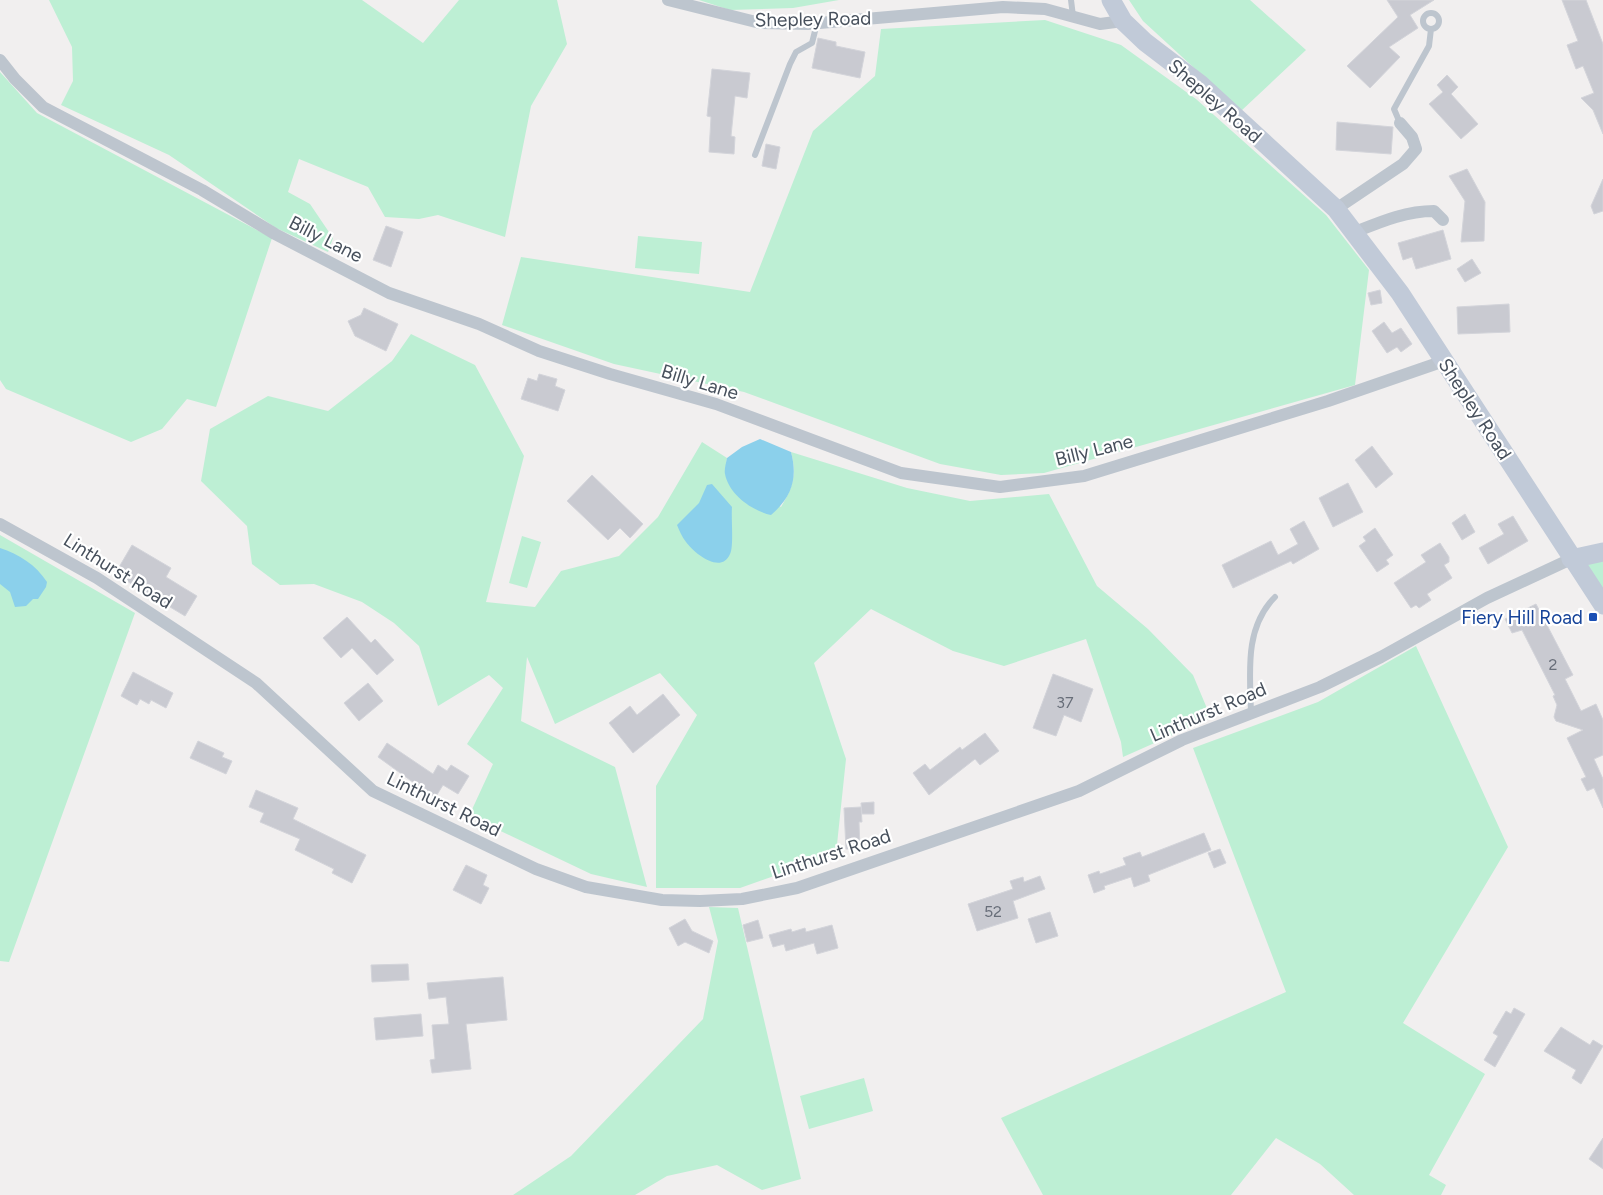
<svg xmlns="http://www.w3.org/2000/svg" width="1603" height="1195" viewBox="0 0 1603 1195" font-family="Figtree,sans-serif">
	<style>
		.green { fill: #bdefd4 }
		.water { fill: #8bd0eb }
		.building { fill: #c9cad1; stroke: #d3d4da }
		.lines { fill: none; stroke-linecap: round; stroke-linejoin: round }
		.lane { stroke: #bdc5ce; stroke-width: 6 }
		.street { stroke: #bdc5ce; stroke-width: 12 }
		.secondary { stroke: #c1cad8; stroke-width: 19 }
		.transit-dot { fill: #1a4fb4; stroke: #fff; stroke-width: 2 }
		.labels { text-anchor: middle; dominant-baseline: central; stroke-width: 4.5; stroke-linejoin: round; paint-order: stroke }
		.number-label { font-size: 16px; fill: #686e79 }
		.street-label { font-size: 19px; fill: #47505c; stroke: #fff }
		.transit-label { font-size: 19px; fill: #164399; stroke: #fff; text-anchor: end }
	</style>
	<rect width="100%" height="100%" fill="#f1efef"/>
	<path class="green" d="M49 0H362L423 43 459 0H557L567 44 531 106 505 237 438 215 419 219 385 217 368 187 299 159 288 192 310 204 333 238 328 252 276 228 169 155 61 105 73 81 72 47Z
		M699 0H839L793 8 730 10Z
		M1129 0H1250L1306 50 1241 111 1143 21Z
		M1045 20 1121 45 1196 99 1326 215 1369 270 1355 385 1044 473 1001 475 940 464 744 392 614 364 502 325 521 257 750 292 813 131 875 76 881 29Z
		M0 72 37 113 272 238 216 407 187 399 162 429 131 442 6 389 0 380Z
		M638 236 702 242 699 274 635 268Z
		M411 334 475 365 524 456 486 602 535 607 561 571 619 556 658 517 702 442 727 458 725 474 781 507C793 487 797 475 791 452L907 488 970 501 1049 494 1097 586 1148 629 1193 675 1211 718 1123 757 1121 742 1086 639 1004 666 953 651 871 609 814 663 846 759 836 854 740 888H656V786L697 715 660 673 555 724 527 657 521 721 615 767 647 887 591 874 469 816 493 764 467 744 503 688 489 675 438 706 419 646 394 623 362 602 314 584 280 585 252 564 247 526 201 481 210 429 268 396 328 411 392 361Z
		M0 535 135 613 9 962 0 961Z
		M522 536 541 542 527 588 509 583Z
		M1603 558V593L1587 565Z
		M1416 646 1508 847 1403 1023 1485 1074 1429 1175 1446 1185 1441 1195H1354L1320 1164 1276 1138 1231 1195H1043L1001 1118 1286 992 1193 748 1318 702Z
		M709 907 738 908 801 1179 762 1190 717 1165 667 1176 635 1195H513L571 1156 703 1019 718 941Z
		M864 1078 873 1111 809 1129 800 1096Z"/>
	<path class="water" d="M760 439 791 452C798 478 792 497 771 515 753 511 729 495 725 474 724 470 726 463 727 458L742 447Z
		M712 484 732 507C731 518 734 547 730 554 721 575 694 553 686 542 682 537 679 530 677 525L699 503 707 485Z
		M0 548C19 554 36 565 47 582L46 587 38 599H33L26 606 15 607 10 592 0 584Z"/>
	<path class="building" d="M1387 0H1434L1410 15 1418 28 1389 47 1400 57 1370 88 1347 66 1398 17Z
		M1562 0H1586L1603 44V134L1593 110 1581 98 1594 93 1583 66 1576 69 1567 45 1578 41Z
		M818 38 836 42V46L865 52 860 78 812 68Z
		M712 69 750 73 747 98 735 96 731 136 735 137 734 154 709 152 711 117 707 116Z
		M1447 75 1458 87 1451 94 1478 124 1461 139 1429 104 1443 92 1437 85Z
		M1337 122 1393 127 1391 154 1336 150Z
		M766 144 780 147 776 169 762 166Z
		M1467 169 1485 202 1484 241 1461 242 1465 201 1449 176Z
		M1603 179V211L1594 214 1591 206Z
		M386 226 403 232 391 267 373 260Z
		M1443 230 1451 259 1416 269 1412 257 1403 260 1398 243Z
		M1472 259 1481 273 1465 282 1457 269Z
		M1380 290 1382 303 1371 305 1368 293Z
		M1509 304 1510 332 1458 334 1457 307Z
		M364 308 398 324 386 351 355 336 348 321 361 315Z
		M1384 322 1392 333 1401 328 1412 344 1401 352 1397 347 1387 353 1372 331Z
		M539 374 557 379 555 386 565 390 558 411 521 399 528 378 537 381Z
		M1372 446 1393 474 1376 488 1355 460Z
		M592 475 643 524 630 538 620 528 608 540 567 501Z
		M1348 483 1363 512 1333 527 1319 498Z
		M1465 514 1475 532 1462 540 1452 523Z
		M1513 516 1528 541 1488 564 1479 548 1504 534 1498 524Z
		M1304 521 1319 549 1293 564 1291 561 1233 588 1222 565 1271 541 1278 555 1298 544 1290 529Z
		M1375 528 1393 555 1386 560 1389 564 1377 572 1359 546 1366 541 1363 537Z
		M1440 543 1449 557V562L1444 565 1452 578 1427 594 1431 600 1419 608 1416 605 1411 608 1394 583 1426 562 1421 555Z
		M132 545 171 568 166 577 197 596 185 616 115 574Z
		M1536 604 1573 675 1565 679 1581 711 1596 704 1603 720V755L1594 759 1603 779V808L1594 788 1587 791 1581 779 1586 777 1567 738 1583 730 1556 721 1554 717 1557 705 1553 696 1555 695 1522 630 1512 633 1505 619Z
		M347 617 371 643 375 639 394 660 377 675 352 648 341 658 323 638Z
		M133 672 173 693 166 708 151 700 149 704 140 699 137 705 121 696Z
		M1053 674 1093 689 1081 722 1064 715 1056 736 1033 728Z
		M368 683 383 701 359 721 344 703Z
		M663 694 680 715 633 753 609 723 630 706 637 715Z
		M985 733 999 751 980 765 975 759 929 795 913 773 925 764 930 770 960 747 962 750Z
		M198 741 224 753 222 757 232 761 226 774 190 758Z
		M387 743 433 774 438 765 447 771 451 765 469 776 458 794 443 785 435 798 378 757Z
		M256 790 298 808 293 819 366 855 352 883 332 873 334 869 295 850 300 839 260 822 264 813 249 807Z
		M874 802V814H862L861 803Z
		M861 807 862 822H859L860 849H846L844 808Z
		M1204 833 1211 850 1148 875 1150 881 1134 887 1131 877 1104 886 1105 889 1094 893 1088 875 1099 871 1100 874 1126 865 1123 858 1140 852 1142 857Z
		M1220 849 1226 863 1214 868 1208 853Z
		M466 865 487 875 483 885 489 888 481 904 453 890Z
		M1040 876 1045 889 1013 901 1018 918 977 931 968 904 1013 889 1010 881 1023 877 1024 882Z
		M1050 912 1058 936 1036 943 1028 919Z
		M685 919 692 931 713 941 709 953 685 942 678 946 669 928Z
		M758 920 763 938 747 942 743 925Z
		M832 925 838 948 817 954 814 943 786 951 784 944 773 947 769 935 791 929 792 932 805 928 806 932Z
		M408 964 409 980 372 982 371 965Z
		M503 977 507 1020 466 1024 471 1069 432 1073 430 1060 435 1059 432 1025 449 1024 446 997 429 999 427 983Z
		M1514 1008 1525 1014 1495 1067 1484 1060 1498 1036 1493 1033 1506 1011 1511 1014Z
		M421 1014 423 1036 376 1040 374 1018Z
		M1561 1027 1590 1045 1593 1040 1603 1046 1581 1084 1572 1078 1576 1070 1544 1051Z
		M1603 1138V1169L1589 1159Z"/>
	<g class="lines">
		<path class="lane" d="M1071 0 1073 16
			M1423 21a8 8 0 1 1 16 0a8 8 0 1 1-16 0Z
			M1400 123 1394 109 1429 46 1431 29
			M755 155 790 64 796 52 812 43 817 23
			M1251 713C1250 673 1244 628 1275 597"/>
		<path class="street" d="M668 0 760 23 808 24 1003 7 1045 9 1100 24 1123 21
			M0 60 15 79 43 107 202 190 275 234 389 293 479 324 539 351 610 374 716 404 901 473 1000 487 1084 476 1328 401 1444 361
			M1336 209 1403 164 1416 149 1412 137 1400 123
			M1355 232C1380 222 1405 211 1434 211L1443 220
			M0 524 97 578 256 683 373 791 536 869 586 887 662 900 700 901 742 899 797 888 1079 791 1182 740 1320 687 1381 657 1487 598 1571 559"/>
		<path class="secondary" d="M1111 0 1123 21 1145 42 1200 84 1336 209 1400 293 1603 605
			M1571 559 1603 552"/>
	</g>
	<rect class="transit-dot" x="1588" y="612" width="10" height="10" rx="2.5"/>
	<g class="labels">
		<g class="number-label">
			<text x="1553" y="664">2</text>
			<text x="1065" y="702">37</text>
			<text x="993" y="911">52</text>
		</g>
		<g class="street-label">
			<text transform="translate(813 19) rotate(-1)">Shepley Road</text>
			<text transform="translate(1215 101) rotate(41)">Shepley Road</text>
			<text transform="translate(326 239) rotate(27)">Billy Lane</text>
			<text transform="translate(700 382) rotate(17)">Billy Lane</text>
			<text transform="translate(1475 409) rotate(57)">Shepley Road</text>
			<text transform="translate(1094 450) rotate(-14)">Billy Lane</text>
			<text transform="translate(118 571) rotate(32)">Linthurst Road</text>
			<text transform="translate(1208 712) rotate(-23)">Linthurst Road</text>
			<text transform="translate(444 804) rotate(26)">Linthurst Road</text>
			<text transform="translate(831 854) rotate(-18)">Linthurst Road</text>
		</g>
		<g class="transit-label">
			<text x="1583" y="617">Fiery Hill Road</text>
		</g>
	</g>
</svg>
